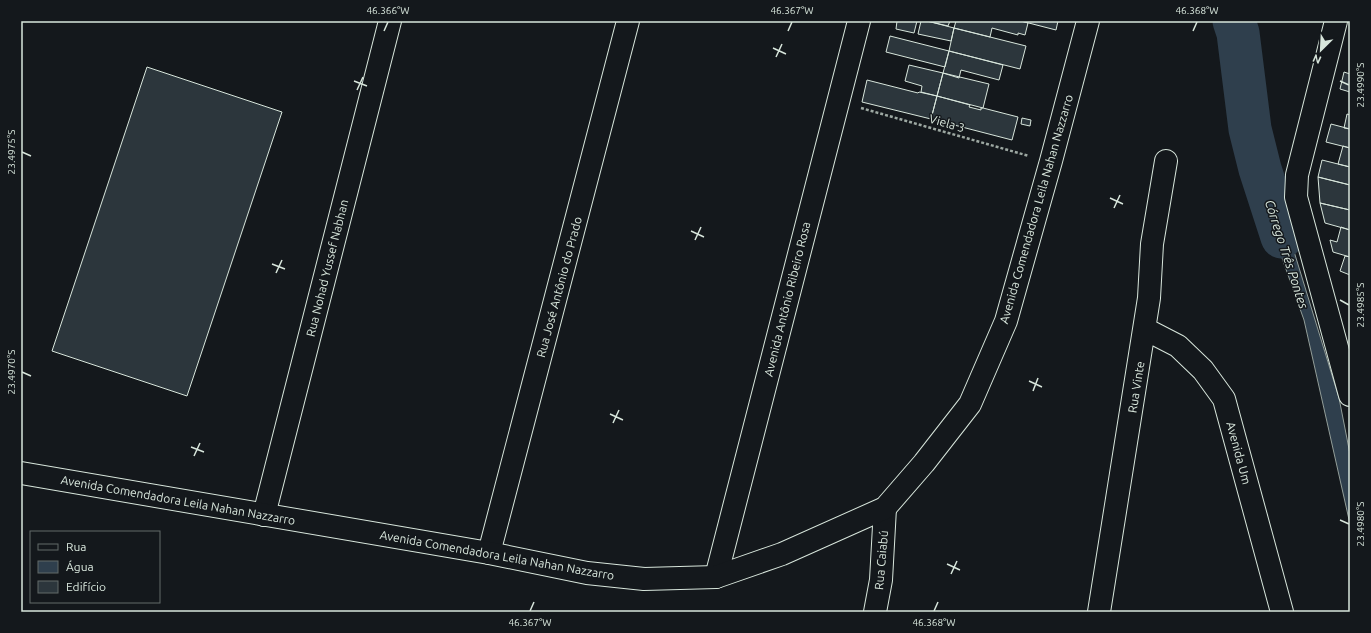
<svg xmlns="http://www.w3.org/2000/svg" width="1371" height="633" viewBox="0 0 1371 633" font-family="Ubuntu,sans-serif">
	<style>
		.water { fill: #2f3f4d; stroke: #939e99 }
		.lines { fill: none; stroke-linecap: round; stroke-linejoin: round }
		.river { stroke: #2f3f4d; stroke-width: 43 }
		.building { fill: #2c363c; stroke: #d8e6dc }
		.minor-casing { stroke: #d8e6dc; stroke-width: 24 }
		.major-casing { stroke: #d8e6dc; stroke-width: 24 }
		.path { stroke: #9da8a2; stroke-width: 2.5; stroke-dasharray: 3 2; stroke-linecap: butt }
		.minor { stroke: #14181c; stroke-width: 22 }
		.major { stroke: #14181c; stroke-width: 22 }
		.ticks { fill: none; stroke: #d8e6dc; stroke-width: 1.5 }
		.labels { text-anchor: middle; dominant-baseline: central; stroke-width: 3; stroke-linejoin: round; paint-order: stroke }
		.street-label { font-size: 12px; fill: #d8e6dc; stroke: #14181c }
		.water-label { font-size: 13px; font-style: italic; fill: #d8e6dc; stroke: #14181c }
		.neatline { fill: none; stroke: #d8e6dc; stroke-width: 1.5 }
		.ticks-label { font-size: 10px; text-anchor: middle; fill: #d8e6dc }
	</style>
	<rect width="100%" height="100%" fill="#14181c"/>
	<path class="water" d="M1254 179 1273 183 1339 398 1350 454V524L1304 320Z"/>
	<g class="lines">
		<path class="river" d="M1234 21 1238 33 1250 129 1260 169 1282 237"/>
	</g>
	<path class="building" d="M897 21H917L914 33 896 29Z
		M921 21H927L954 28 951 41 918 34Z
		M927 21H950L948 26Z
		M956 21H1021L1028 23 1025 35 1018 33V35L992 28 990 37 954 28Z
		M1021 21H1058L1056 30Z
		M954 28 1026 46 1020 69 949 51Z
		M890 36 949 51 945 67 886 52Z
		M949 51 1003 65 999 80 961 70 959 78 943 73Z
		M909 65 943 73 937 96 921 92 922 86 905 81Z
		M147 67 282 112 187 396 52 351Z
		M1344 72 1350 74V92L1340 89Z
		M943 73 989 84 983 108 937 96Z
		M867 80 918 93 919 92 937 96 931 119 862 102Z
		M937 96 970 105 969 107 981 110V108H983L1018 117 1012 140 931 119Z
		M1347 114 1350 115V129L1344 128Z
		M1022 118 1031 120 1030 126 1021 124Z
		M1331 124 1350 129V148L1326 142Z
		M1343 146 1350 148V167L1338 164Z
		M1322 160 1350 167V185L1318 177Z
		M1318 177 1350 185V210L1320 203Z
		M1320 203 1350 210V230L1325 223Z
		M1341 227 1350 230V257L1333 252 1330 240 1337 242Z
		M1345 256 1350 257V275L1340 271Z"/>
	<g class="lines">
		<defs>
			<path id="minor" d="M1336 21 1297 175 1296 197 1350 395
				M1145 329 1178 346 1203 370 1224 399 1282 612
				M264 515 390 21
				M489 553 628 21
				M716 577 859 21
				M875 612 881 580 885 508
				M1099 612 1149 298 1152 244 1166 161"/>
			<path id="major" d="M21 473 489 553 587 573 644 579 716 577 782 554 885 508 924 463 970 404 1006 321 1051 161 1088 21"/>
		</defs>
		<use href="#minor" class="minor-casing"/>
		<use href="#major" class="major-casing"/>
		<path class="path" d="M861 108 1029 156"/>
		<use href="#minor" class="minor"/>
		<use href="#major" class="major"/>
	</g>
	<path class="ticks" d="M384 31 388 22M788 31 792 22M1193 31 1197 22M773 48 786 54M776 57 782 44M354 81 367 86M1340 81 1349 85M357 90 363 77M22 152 31 156M1110 198 1123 204M1114 208 1120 195M691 231 704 237M695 240 701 227M272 264 285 269M276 273 282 260M1340 300 1349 305M22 372 31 376M1029 381 1042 387M1033 391 1038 378M610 414 623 420M613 423 619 410M191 447 204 452M194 456 200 443M1340 520 1349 524M947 564 960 570M951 574 957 561M530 611 534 602M934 611 938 602"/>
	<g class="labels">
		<g class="street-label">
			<text transform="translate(947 123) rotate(16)">Viela 3</text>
			<text transform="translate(1036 209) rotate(-74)">Avenida Comendadora Leila Nahan Nazzarro</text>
			<text transform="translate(327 268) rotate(-76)">Rua Nohad Yussef Nabhan</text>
			<text transform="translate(559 287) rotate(-75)">Rua José Antônio do Prado</text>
			<text transform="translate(787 299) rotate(-76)">Avenida Antônio Ribeiro Rosa</text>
			<text transform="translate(1136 387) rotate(-81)">Rua Vinte</text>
			<text transform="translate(1239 453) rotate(75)">Avenida Um</text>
			<text transform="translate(178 500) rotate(10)">Avenida Comendadora Leila Nahan Nazzarro</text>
			<text transform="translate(497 555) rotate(10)">Avenida Comendadora Leila Nahan Nazzarro</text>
			<text transform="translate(881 560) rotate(-85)">Rua Caiabú</text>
		</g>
		<g class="water-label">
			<text transform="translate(1287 254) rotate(72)">Córrego Três Pontes</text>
		</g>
	</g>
	<rect width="1371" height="633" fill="none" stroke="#14181c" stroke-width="44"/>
	<rect x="30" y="531" width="130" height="72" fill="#14181c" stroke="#626a69"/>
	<rect x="38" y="544" width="20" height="6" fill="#14181c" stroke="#626a69"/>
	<text x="66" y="551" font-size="12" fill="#d8e6dc">Rua</text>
	<rect x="38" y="561" width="20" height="12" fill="#2f3f4d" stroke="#626a69"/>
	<text x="66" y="571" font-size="12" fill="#d8e6dc">Água</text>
	<rect x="38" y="581" width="20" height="12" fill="#2c363c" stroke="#626a69"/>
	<text x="66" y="591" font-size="12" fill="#d8e6dc">Edifício</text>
	<g transform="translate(1321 50) rotate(204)" stroke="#14181c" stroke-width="3" paint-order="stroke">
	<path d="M0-3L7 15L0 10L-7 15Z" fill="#d8e6dc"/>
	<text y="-6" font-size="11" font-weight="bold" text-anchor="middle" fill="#d8e6dc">N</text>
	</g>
	<rect x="22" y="22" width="1327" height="589" class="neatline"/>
	<g class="ticks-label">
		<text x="388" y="14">46.366°W</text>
		<text x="792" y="14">46.367°W</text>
		<text x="1197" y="14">46.368°W</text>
		<text transform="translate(1360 85) rotate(-90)" y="4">23.4990°S</text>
		<text transform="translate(11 152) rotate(-90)" y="4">23.4975°S</text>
		<text transform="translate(1360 305) rotate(-90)" y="4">23.4985°S</text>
		<text transform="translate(11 372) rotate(-90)" y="4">23.4970°S</text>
		<text transform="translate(1360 524) rotate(-90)" y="4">23.4980°S</text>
		<text x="530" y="626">46.367°W</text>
		<text x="934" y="626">46.368°W</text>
	</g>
</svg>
